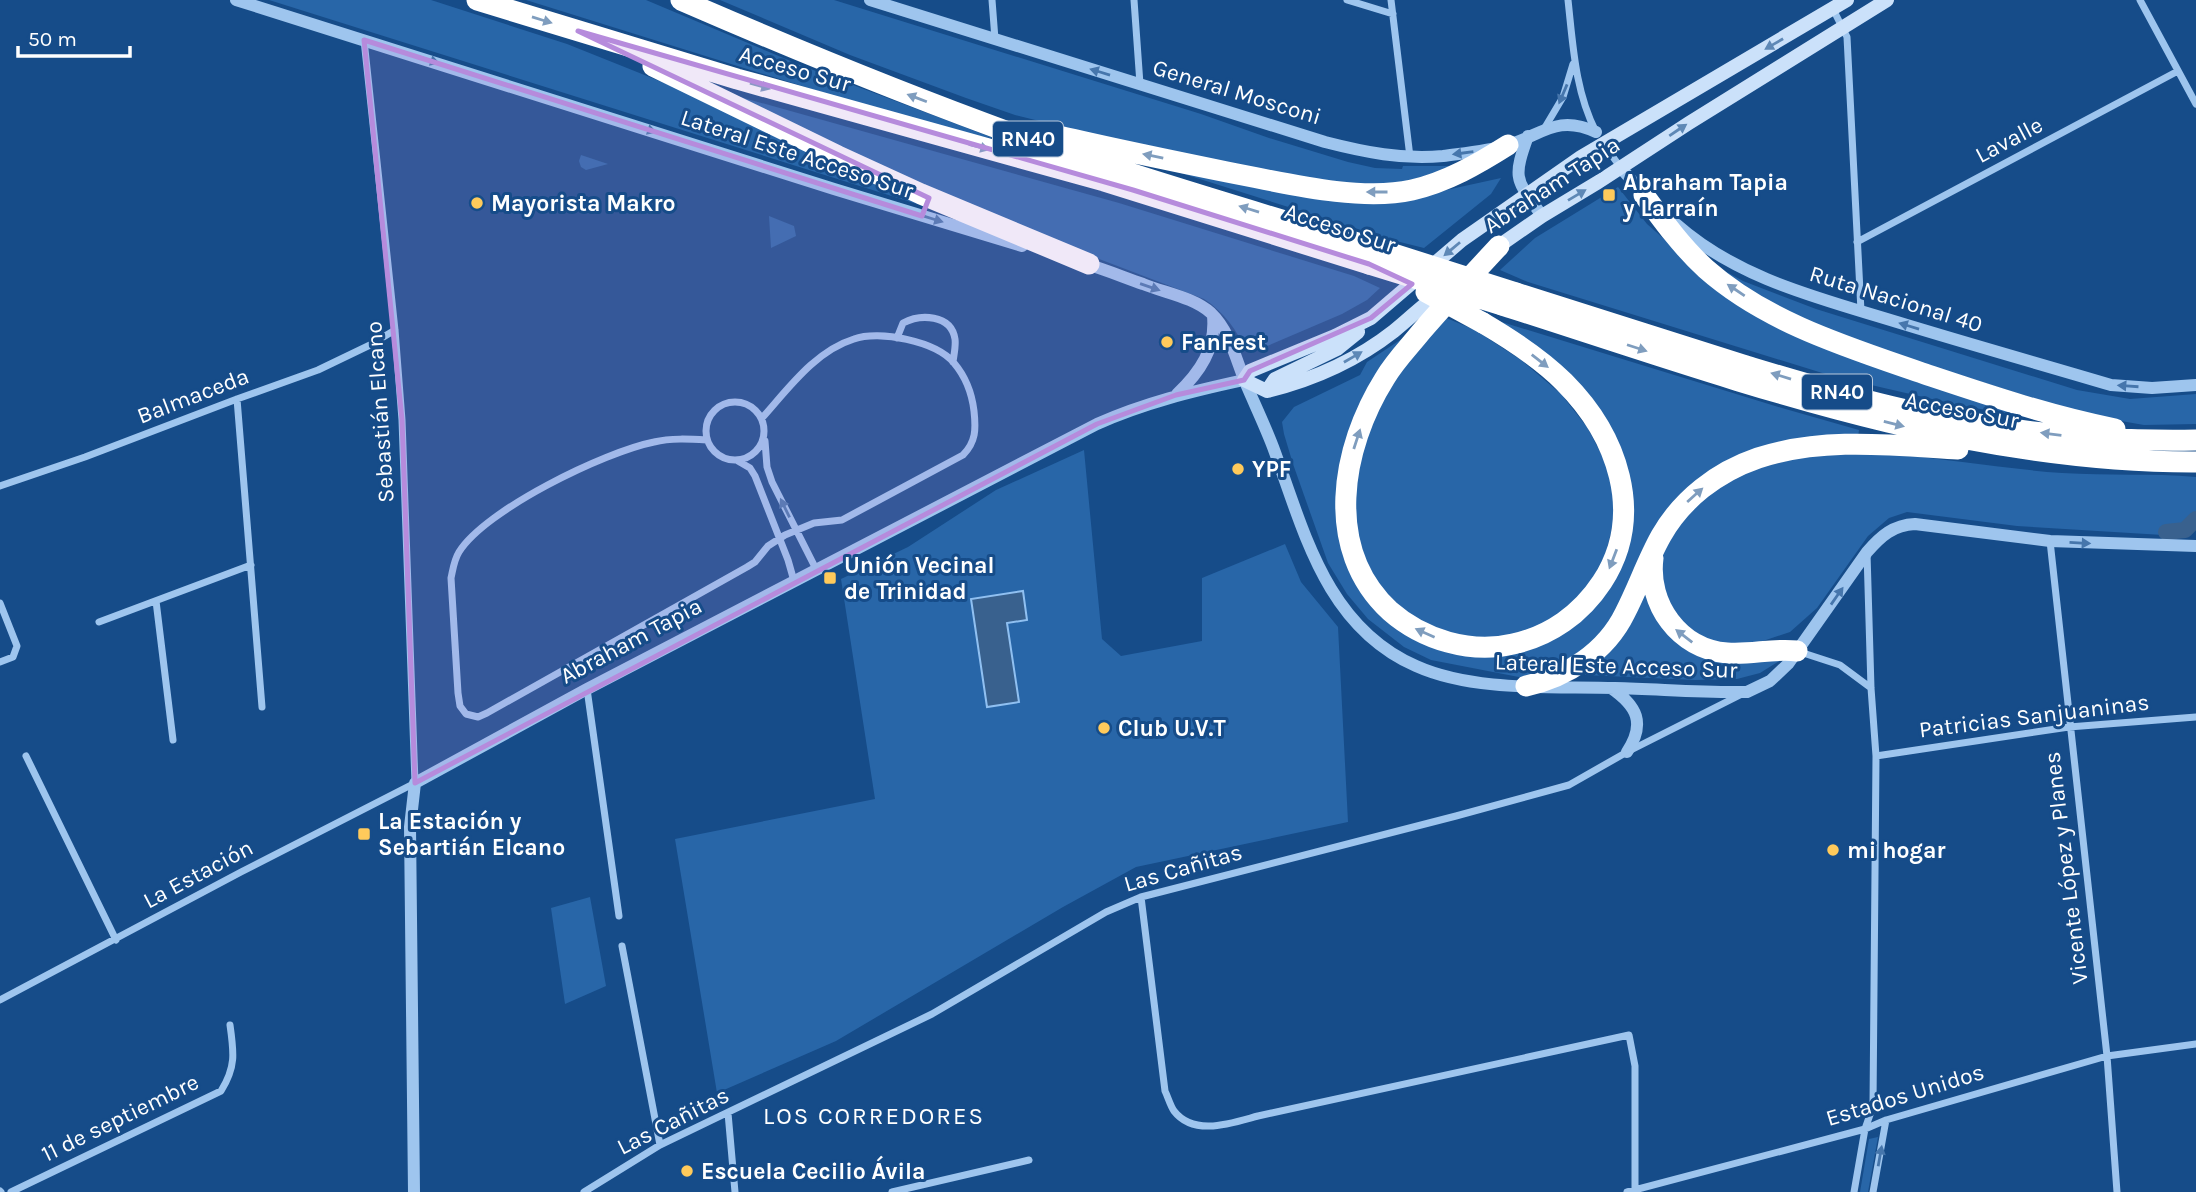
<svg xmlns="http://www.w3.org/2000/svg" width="2196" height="1192" viewBox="0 0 2196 1192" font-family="Karla,sans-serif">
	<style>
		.green { fill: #2866a8 }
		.water { fill: #39618e; stroke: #90c0f1; stroke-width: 2 }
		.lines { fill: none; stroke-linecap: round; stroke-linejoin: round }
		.canal { stroke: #39618e; stroke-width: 16 }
		.minor { stroke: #9ec5ee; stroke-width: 7 }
		.tertiary { stroke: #9ec5ee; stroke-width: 12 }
		.secondary { stroke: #cbe1fa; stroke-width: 14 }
		.motorway { stroke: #fff; stroke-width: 21 }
		.motorway-bridge { stroke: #fff; stroke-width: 21 }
		.oneway { fill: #7f9dbe }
		.oneway2 { fill: #5e88b6 }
		.oneway3 { fill: #4676ac }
		.marked { fill: #b68bdc; fill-opacity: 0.2; stroke: #b68bdc; stroke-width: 5; stroke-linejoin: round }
		.poi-dot { fill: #ffca5b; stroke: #164c89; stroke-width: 2.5 }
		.labels { text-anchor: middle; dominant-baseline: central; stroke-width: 6; stroke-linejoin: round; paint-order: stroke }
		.shield { fill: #164c89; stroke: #b9c9dc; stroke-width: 2 }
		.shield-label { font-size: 21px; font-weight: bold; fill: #fff }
		.street-label { font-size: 23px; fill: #fff; stroke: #164c89 }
		.poi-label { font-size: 23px; font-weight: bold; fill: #fff; stroke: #164c89; text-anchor: start }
		.neighbourhood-label { font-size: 24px; letter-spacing: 2px; fill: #fff; stroke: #164c89 }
	</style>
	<rect width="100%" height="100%" fill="#164c89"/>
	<path class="green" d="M269 0H431L567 44 687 92 918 202 917 204Z
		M526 0H646L800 65 996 139 974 135 863 105Z
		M720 0H834L1201 114 1269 138 1348 162 1375 168 1402 169 1403 166H1448L1450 169 1388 186 1301 178 1088 133 1015 115 966 98 850 55Z
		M733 95 1119 203 1354 276 1380 288 1367 300 1342 314 1251 353 1249 350 1246 351C1238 331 1223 311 1204 299L955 204Z
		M581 155 608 164 586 170 581 167 579 161Z
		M1168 169 1428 194 1501 178 1491 194 1424 248 1396 241Z
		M1618 187 1647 224 1712 281 2026 417 1958 405 1832 376 1528 282 1500 270 1535 238Z
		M769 216 794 226 796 236 771 248Z
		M1705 260 1743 281 1816 309 2077 390 2130 399 2196 394V424L2144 425 2087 415 1864 345 1783 312Z
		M1444 317 1475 330 1521 360 1561 394 1587 427 1605 461 1613 491V524L1606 553 1587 589 1552 620 1515 636 1469 638 1425 624 1387 598 1360 557 1353 482 1382 394Z
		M1492 319 1782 408 1859 430 1858 437 1719 468 1612 623 1573 662 1524 678 1431 660 1404 647 1368 619 1347 594 1328 563 1293 464 1284 434 1282 422 1294 407 1360 375 1367 362 1403 338 1340 486 1382 611 1500 652 1610 579 1619 457Z
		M1084 450 1102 639 1121 656 1202 641V578L1285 544 1301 582 1338 627 1348 822 1136 867 1063 907 836 1041 717 1093 675 839 875 799 841 579 908 547 996 490Z
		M1891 454C1948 459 2005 469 2062 473 2107 476 2151 473 2196 477V516L2184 528 2164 530 2163 535 2017 526 1907 512 1889 518 1868 536 1817 608 1790 632 1757 643 1733 645 1711 641 1680 623 1663 592 1661 555 1690 508 1737 474 1809 455Z
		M1644 586 1670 634 1781 660 1760 673 1737 679 1695 680 1585 675 1584 671Z
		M590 897 606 986 565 1004 551 908Z
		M1878 1137 1868 1192H1860L1869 1139Z"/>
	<path class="water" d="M1023 591 1027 620 1007 623 1019 702 987 707 971 599Z"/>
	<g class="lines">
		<path class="canal" d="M2166 532 2185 530 2196 519"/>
		<path class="minor" d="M992 0 995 39
			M1134 0 1140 84
			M1347 0 1393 14
			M1391 0 1410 157
			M1568 0C1573 45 1575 91 1596 132
			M2140 0 2196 104
			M1833 9 1847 37 1861 311
			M1544 129 1563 97 1573 64
			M1602 142 1621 168
			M1857 242 2178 71
			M897 338 903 323C920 314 951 314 955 339 956 346 954 354 953 362
			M237 399 262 707
			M706 431a29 29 0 1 1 58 0a29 29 0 1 1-58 0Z
			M707 440C689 439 671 438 654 442 604 452 485 510 459 552 454 560 453 569 451 578L458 693 460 706 466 714 478 717 487 713 747 567 755 562 768 546 785 535 814 523 842 520 963 455C976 442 976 429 974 411 972 394 965 376 954 363 936 341 879 330 854 339 815 351 788 389 762 418
			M765 441 767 467 772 482 816 569
			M738 461 750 468 755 476 788 560 794 581
			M0 486 85 457 237 399 318 370 370 345 395 330
			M2050 541 2107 1056 2117 1192
			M156 601 173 740
			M0 603 17 646 13 657 0 662
			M99 622 251 565
			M1797 651 1840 665 1871 688
			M587 689 619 916
			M26 756 116 940
			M1876 756 2069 727 2196 717
			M1141 897 1165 1091C1168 1097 1170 1105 1174 1111 1194 1137 1232 1123 1258 1116L1629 1035 1635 1066V1189
			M622 946 660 1145
			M0 1000 241 872 415 783 402 420 395 330 364 40
			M728 1113 735 1192
			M0 1191 1 1192
			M11 1192 221 1091C236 1067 234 1053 230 1025
			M584 1192 660 1145 932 1014 1106 912 1141 897 1456 816 1569 785 1627 752 1740 695
			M892 1192 1029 1160
			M1627 1192 1865 1129 1886 1120 2107 1056 2196 1044
			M1854 1192 1865 1129 1873 1106 1876 756 1871 688 1867 553
			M1873 1192 1886 1120"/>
		<path class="tertiary" d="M236 0 834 189 1022 246
			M870 0 1325 142C1364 152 1403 160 1443 156 1465 153 1488 151 1508 145 1542 135 1557 114 1596 132
			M1528 136C1512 180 1516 179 1542 216
			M1621 168 1647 198
			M1676 224C1738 279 1819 298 1897 322 1969 344 2040 364 2111 385L2152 388 2196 385
			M1083 263C1104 269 1123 277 1143 284 1165 293 1193 297 1211 313 1230 331 1236 360 1246 384 1255 405 1265 426 1273 447 1304 530 1325 626 1416 666 1474 692 1552 686 1615 688 1659 689 1703 693 1747 692L1770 681 1788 664 1867 552C1881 536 1893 525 1915 524L2050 541 2196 546
			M1177 394C1200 372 1216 349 1213 316
			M1611 688C1637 706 1646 723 1627 752
			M414 1192 410 827 415 783 587 689 1097 424C1144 403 1193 391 1244 380"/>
		<path class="secondary" d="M1493 250 1542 216 1600 181 1689 123 1887 0
			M1439 293C1423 305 1409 319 1394 331 1357 360 1312 380 1267 391L1244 380 1250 371 1335 336 1371 318 1462 240 1581 157 1847 0
			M1267 391 1275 379 1337 349 1358 332"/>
		<path class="motorway" d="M477 0 737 79 1104 181 1369 264
			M681 0C803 53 925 103 1050 147 1161 185 1273 217 1384 251
			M653 66 838 156 921 194 1089 264
			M1050 134C1109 148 1168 160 1227 172 1281 182 1358 202 1412 190 1447 182 1478 164 1508 145
			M1644 195C1663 221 1682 247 1706 269 1767 323 1850 348 1925 374 1988 395 2050 416 2115 429
			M1516 293C1592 317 1667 341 1743 365 1796 381 1848 397 1902 409 1998 431 2097 442 2196 440
			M1502 305C1728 377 1956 463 2196 462
			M1483 323C1512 340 1540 358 1564 382 1617 435 1646 514 1602 582 1581 614 1550 636 1513 644 1471 654 1423 640 1390 611 1323 549 1341 448 1385 378 1395 361 1409 347 1421 332 1446 303 1473 274 1499 246
			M1653 558C1647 604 1679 649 1727 653 1751 655 1773 648 1797 651
			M1526 686C1567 677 1606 652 1625 613 1638 588 1647 561 1661 536 1682 499 1717 472 1758 458 1822 437 1891 445 1958 449"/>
		<path class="motorway-bridge" d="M1384 251 1516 293
			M1369 264 1502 305
			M1426 292 1483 323"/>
	</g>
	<defs><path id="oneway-solid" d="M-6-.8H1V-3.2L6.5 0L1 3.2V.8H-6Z" transform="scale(1.75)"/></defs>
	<g class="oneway">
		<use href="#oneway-solid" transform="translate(542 20) rotate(17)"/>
		<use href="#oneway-solid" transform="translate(760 86) rotate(16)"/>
		<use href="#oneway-solid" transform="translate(917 98) rotate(-159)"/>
		<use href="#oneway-solid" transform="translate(979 147) rotate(15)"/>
		<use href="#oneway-solid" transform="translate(1153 156) rotate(-168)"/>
		<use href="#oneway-solid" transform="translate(1377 192) rotate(180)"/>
		<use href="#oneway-solid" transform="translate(1249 209) rotate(-163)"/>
		<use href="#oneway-solid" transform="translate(1736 290) rotate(-146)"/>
		<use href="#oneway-solid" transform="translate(1637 348) rotate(18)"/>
		<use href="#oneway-solid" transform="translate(1540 361) rotate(38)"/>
		<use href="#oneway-solid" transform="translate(1781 376) rotate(-163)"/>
		<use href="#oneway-solid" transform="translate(1894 424) rotate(14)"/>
		<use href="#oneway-solid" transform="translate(2051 434) rotate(-173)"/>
		<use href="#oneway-solid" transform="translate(1357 439) rotate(-72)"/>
		<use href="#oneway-solid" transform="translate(1695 495) rotate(-42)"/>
		<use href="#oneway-solid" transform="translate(1613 559) rotate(111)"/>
		<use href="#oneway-solid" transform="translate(1425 633) rotate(-156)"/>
		<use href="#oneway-solid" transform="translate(1684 636) rotate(-142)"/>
	</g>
	<g class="oneway2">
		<use href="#oneway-solid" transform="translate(1774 44) rotate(150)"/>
		<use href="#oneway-solid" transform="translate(1678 130) rotate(-34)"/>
		<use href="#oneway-solid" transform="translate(1577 195) rotate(-31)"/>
		<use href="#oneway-solid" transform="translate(1452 249) rotate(140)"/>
		<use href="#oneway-solid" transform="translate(1353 357) rotate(-30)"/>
	</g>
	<g class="oneway3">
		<use href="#oneway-solid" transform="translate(429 60) rotate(18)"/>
		<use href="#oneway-solid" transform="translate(1100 72) rotate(-163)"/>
		<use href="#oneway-solid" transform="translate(1563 94) rotate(113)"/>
		<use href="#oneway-solid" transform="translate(646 129) rotate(18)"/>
		<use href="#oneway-solid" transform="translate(1463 153) rotate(172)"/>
		<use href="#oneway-solid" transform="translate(933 219) rotate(17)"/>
		<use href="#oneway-solid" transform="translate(1150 287) rotate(19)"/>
		<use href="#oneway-solid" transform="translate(1909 326) rotate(-163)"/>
		<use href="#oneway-solid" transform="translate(2128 386) rotate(-176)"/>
		<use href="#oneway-solid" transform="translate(785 508) rotate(-116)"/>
		<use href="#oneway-solid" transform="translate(2080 543) rotate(3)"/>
		<use href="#oneway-solid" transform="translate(1837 596) rotate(-55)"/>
		<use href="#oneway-solid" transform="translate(1880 1156) rotate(-80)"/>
	</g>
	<path class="marked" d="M578 31 1133 190 1369 264 1412 284 1371 318 1250 371 1244 380 1176 395 1097 424 415 783 402 420 364 40 922 216 929 198Z"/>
	<g class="poi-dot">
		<rect x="1602" y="188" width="14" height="14" rx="3.5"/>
		<circle cx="477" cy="203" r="7"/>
		<circle cx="1167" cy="342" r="7"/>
		<circle cx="1238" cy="469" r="7"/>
		<rect x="823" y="571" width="14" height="14" rx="3.5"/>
		<circle cx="1104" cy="728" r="7"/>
		<rect x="357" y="827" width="14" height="14" rx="3.5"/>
		<circle cx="1833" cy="850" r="7"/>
		<circle cx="687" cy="1171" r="7"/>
	</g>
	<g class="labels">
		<g class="shield">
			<rect x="993" y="121.5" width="70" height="35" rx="5"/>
			<rect x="1802" y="374.5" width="70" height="35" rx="5"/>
		</g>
		<g class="shield-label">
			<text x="1028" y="139">RN40</text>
			<text x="1837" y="392">RN40</text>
		</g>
		<g class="street-label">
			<text transform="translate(795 69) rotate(16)">Acceso Sur</text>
			<text transform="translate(1237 92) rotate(17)">General Mosconi</text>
			<text transform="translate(2009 140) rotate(-28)">Lavalle</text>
			<text transform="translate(797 154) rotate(18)">Lateral Este Acceso Sur</text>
			<text transform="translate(1552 185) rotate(-33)">Abraham Tapia</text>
			<text transform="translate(1340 228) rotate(18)">Acceso Sur</text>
			<text transform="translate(1896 299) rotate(17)">Ruta Nacional 40</text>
			<text transform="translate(193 396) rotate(-21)">Balmaceda</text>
			<text transform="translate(1962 410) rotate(11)">Acceso Sur</text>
			<text transform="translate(380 412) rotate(-94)">Sebastián Elcano</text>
			<text transform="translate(631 641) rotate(-28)">Abraham Tapia</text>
			<text transform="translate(1616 666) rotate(2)">Lateral Este Acceso Sur</text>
			<text transform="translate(2034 716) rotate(-7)">Patricias Sanjuaninas</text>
			<text transform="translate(1183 868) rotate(-16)">Las Cañitas</text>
			<text transform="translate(2066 868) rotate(-97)">Vicente López y Planes</text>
			<text transform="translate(198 874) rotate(-28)">La Estación</text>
			<text transform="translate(1905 1095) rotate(-17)">Estados Unidos</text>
			<text transform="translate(120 1118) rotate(-26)">11 de septiembre</text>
			<text transform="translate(673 1121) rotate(-27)">Las Cañitas</text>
		</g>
		<g class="poi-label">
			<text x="1623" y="182">Abraham Tapia<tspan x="1623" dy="26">y Larraín</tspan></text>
			<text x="491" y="203">Mayorista Makro</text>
			<text x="1181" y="342">FanFest</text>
			<text x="1252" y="469">YPF</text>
			<text x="844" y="565">Unión Vecinal<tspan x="844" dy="26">de Trinidad</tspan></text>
			<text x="1118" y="728">Club U.V.T</text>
			<text x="378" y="821">La Estación y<tspan x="378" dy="26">Sebartián Elcano</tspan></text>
			<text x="1847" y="850">mi hogar</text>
			<text x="701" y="1171">Escuela Cecilio Ávila</text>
		</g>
		<g class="neighbourhood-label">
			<text x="874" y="1116">LOS CORREDORES</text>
		</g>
	</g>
	<path d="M18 46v10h112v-10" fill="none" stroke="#ffffff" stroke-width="3.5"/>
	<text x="28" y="46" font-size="21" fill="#ffffff" stroke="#164c89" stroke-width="5" paint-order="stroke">50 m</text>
</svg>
